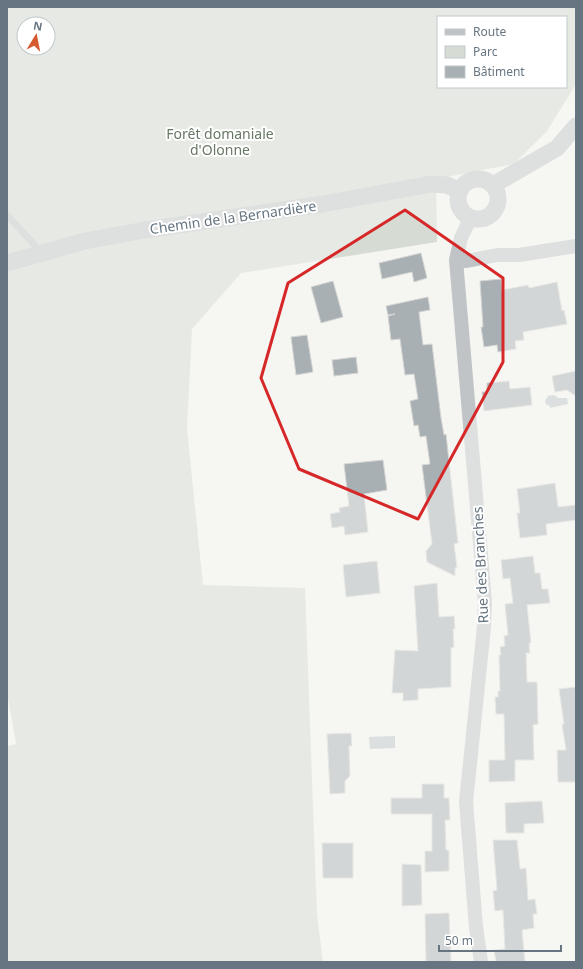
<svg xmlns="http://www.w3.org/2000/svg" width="583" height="969" viewBox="0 0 583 969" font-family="'Noto Sans',sans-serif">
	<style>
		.green { fill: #d6dcd3; fill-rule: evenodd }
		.water { fill: #bac4c8 }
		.building { fill: #a8b0b4; stroke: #d6d6d4 }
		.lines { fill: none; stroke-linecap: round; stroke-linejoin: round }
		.service { stroke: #c0c4c7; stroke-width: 7 }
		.minor { stroke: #c0c4c7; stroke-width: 14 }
		.tertiary { stroke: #c0c4c7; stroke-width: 17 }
		.marked { fill: none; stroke: #d62828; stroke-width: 3; stroke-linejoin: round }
		.labels { text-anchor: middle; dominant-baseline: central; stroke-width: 4; stroke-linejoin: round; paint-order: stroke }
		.park-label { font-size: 14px; fill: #687864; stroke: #fff }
		.street-label { font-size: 14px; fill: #667581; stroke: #fff }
	</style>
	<rect width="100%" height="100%" fill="#f5f5f2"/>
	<path class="green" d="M7 7H576V84L547 131 514 164 436 179 437 242 241 273 192 329 187 429 203 585 305 588 317 915 323 962H7V746L16 744 7 692ZM438 17H566V87H438ZM24 24H48V48H24Z"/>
	<path class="water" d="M554 395 558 398H567L568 404 550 408V406L546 404 545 401 548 396Z
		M395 736V748L370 749 369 737Z"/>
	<path class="building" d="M421 253 427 278 414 282 412 272 382 279 379 263Z
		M501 279 502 290 528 285 529 288 557 282 562 311 564 310 567 324 523 332 524 340 515 341 516 349 498 352 497 345 484 347 481 327H483L480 281Z
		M333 281 343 317 321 323 311 287Z
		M428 297 430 310 419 312 423 345 432 344 441 418 444 435 446 434 458 543 454 544 457 567 455 568V576L427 562 426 551 432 544 422 465 430 464 426 436 420 437 418 425 414 426 410 401 418 399 414 374 405 375 400 339 391 340 388 316 395 314 388 315 386 306Z
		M307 335 313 372 296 375 291 337Z
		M356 357 358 373 334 376 332 360Z
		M576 371V396L567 390 555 392 552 376Z
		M509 381 510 389 530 387 532 405 484 411 482 392H487V383Z
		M383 460 387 490 364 494 368 532 345 535 344 526 332 528 330 514 340 512 339 508 349 506 344 464Z
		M555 483 558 507 576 505V520L546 524 547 535 520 538 517 513H520L517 489Z
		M533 556 535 573H540L542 589H548L550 603 527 605 531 643H529L530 653H526L527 682H537L538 724 533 725 534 760H515V781L489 782V760H505L504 714H496L495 697H498V691H500L499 655H501L500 647 505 646 504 636 508 635 505 604 513 603 510 578 503 579 501 560Z
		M377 561 380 593 346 597 343 565Z
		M437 583 439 617 454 616 455 629H453L454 647 451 648V687L418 689V700L403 701V693H392L395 650 418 651 414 586Z
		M576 687V782H558L557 750H566L562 724H564L559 689Z
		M351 733 352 746H349L350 776 345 781V793L330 794 327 734Z
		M422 784H444V798H449L450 820H445L446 850H449V871L425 872V851H432V814H391V798H422Z
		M542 801 544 823 524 824V833H506L505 803Z
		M493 840H517L520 869 526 868 528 900 535 899 537 914H533L534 928 522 930 525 962H496L494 950 505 949 503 910 495 911 493 891 497 890Z
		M322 843H353V878H323Z
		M402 864 421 865 422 905 402 906Z
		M449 913 451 962H426L425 914Z"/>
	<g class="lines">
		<path class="service" d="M7 215 42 253"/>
		<path class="minor" d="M471 217 461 238 456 260 485 602 484 627 466 802 476 927 481 962
			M456 260 467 261 497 255H519L576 246"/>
		<path class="tertiary" d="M458 199a20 20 0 1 1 40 0a20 20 0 1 1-40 0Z
			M493 185 557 148 576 126
			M7 263 85 241 145 230 323 204 431 184 447 185 460 191"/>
	</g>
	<path d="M0 0H583V969H0ZM405 210 503 278V362L418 519 299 469 261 378 288 283Z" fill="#f5f5f2" fill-opacity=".55" fill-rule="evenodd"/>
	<path class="marked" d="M405 210 503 278V362L418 519 299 469 261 378 288 283Z"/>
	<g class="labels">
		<g class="park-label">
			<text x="220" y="133">Forêt domaniale<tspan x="220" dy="16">d'Olonne</tspan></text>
		</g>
		<g class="street-label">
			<text transform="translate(233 217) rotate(-8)">Chemin de la Bernardière</text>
			<text transform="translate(480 565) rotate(-93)">Rue des Branches</text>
		</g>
	</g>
	<rect width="583" height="969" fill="none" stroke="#667581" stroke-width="16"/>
	<rect x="437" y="16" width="130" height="72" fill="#ffffff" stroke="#c2c8cd"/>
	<rect x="445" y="29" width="20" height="6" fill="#c0c4c7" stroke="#c2c8cd"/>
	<text x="473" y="36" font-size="12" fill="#667581">Route</text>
	<rect x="445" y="46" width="20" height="12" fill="#d6dcd3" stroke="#c2c8cd"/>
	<text x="473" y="56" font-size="12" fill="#667581">Parc</text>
	<rect x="445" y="66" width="20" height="12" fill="#a8b0b4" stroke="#c2c8cd"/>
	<text x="473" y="76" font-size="12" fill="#667581">Bâtiment</text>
	<g transform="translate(36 36) rotate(10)"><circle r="19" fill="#ffffff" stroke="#c2c8cd"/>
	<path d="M0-3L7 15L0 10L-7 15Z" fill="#d75930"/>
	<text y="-6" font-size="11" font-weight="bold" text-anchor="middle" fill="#667581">N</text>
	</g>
	<path d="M439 945v6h122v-6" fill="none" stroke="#667581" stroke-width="2"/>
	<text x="445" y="945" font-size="12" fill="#667581" stroke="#ffffff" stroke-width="3" paint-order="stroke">50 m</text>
</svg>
